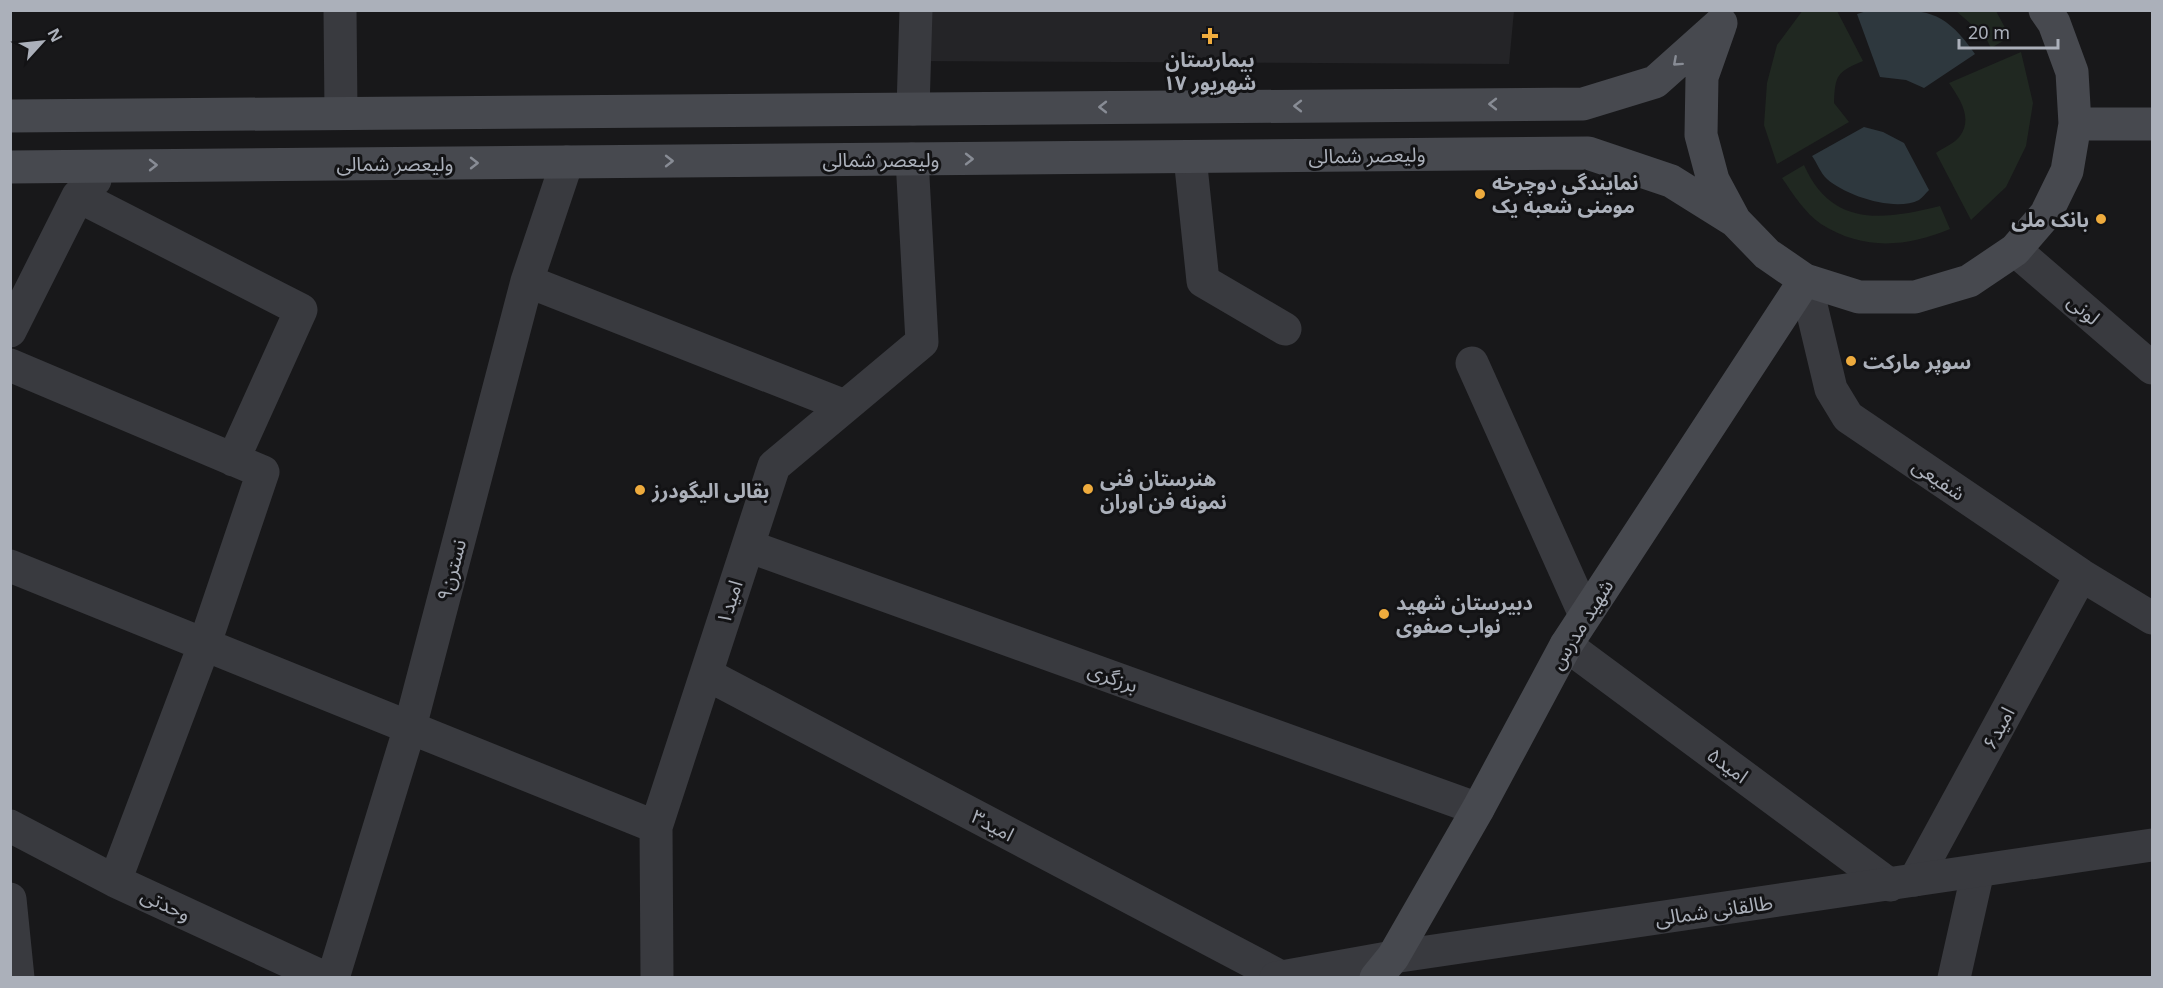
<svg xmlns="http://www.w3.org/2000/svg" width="2163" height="988" viewBox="0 0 2163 988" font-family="'Noto Sans','Noto Sans Arabic',sans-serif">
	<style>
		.built { fill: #242427 }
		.green { fill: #202821 }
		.water { fill: #2e383e }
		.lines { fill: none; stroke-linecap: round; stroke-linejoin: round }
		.minor { stroke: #393a3f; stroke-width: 33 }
		.tertiary { stroke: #393a3f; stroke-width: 33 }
		.secondary { stroke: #47494f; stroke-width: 33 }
		.oneway { stroke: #888c95 }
		.poi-dot { fill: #eeab3d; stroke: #131315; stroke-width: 2 }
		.labels { text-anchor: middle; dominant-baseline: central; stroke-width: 6; stroke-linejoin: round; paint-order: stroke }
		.poi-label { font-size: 20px; font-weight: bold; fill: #abb0ba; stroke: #131315; text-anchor: start }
		.street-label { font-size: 20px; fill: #abb0ba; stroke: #131315 }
	</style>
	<rect width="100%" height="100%" fill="#18181a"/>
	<path class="built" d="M910 11H1514L1509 64 905 61Z"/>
	<path class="green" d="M1803 10 1837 11 1863 61C1837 72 1835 75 1834 103L1849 122 1777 164 1764 125 1767 83 1777 45Z
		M1956 11H1996L2010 37 1991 48 1985 36Z
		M2021 52 2033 103 2026 146 2006 187 1971 220 1936 153C1943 148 1955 143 1960 136 1973 118 1960 99 1949 83Z
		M1804 165C1832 228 1883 220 1940 206L1950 229C1906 247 1864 251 1821 224 1805 213 1793 194 1782 178Z"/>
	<path class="water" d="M1870 10C1923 10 1942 6 1975 54L1924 88 1906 80 1880 77 1857 14Z
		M1864 127 1883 132 1904 143 1929 190C1926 193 1922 198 1919 200 1895 212 1846 196 1827 179 1821 174 1817 163 1812 156Z"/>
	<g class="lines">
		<path class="minor" d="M913 109 916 10
			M1190 157 1203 281 1285 329
			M78 196 301 310 233 460
			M2015 250 2152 368
			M1805 280 1831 389 1848 417 2081 575 2152 618
			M527 281 845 406
			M10 331 78 196 95 180
			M1472 363 1585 615
			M10 365 263 472 205 643 115 881
			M748 546 1478 809
			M10 566 656 827
			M1566 645 1890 885
			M706 674 1281 977
			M10 826 115 881 325 978
			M1915 880 2081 575
			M10 899 18 978
			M333 978 410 727 527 281 567 162
			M657 978 656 827 774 466 922 342 912 159
			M1954 978 1978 871"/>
		<path class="tertiary" d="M340 10 341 113
			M1276 978 1393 957 2152 845"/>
		<path class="secondary" d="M1720 26 1702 77 1701 135 1713 180 1735 221 1767 254 1805 280 1859 297H1915L1969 281 2015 250 2046 214 2067 171 2075 124 2072 72 2054 23 2045 10
			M10 116 1583 104 1655 82 1721 23
			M2075 124H2152
			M10 167 1588 153 1671 181 1735 221
			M1376 978 1393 957 1478 809 1566 645 1805 280"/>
	</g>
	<defs><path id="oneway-chevron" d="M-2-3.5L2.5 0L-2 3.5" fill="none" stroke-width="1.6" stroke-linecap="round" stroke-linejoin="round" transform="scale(1.5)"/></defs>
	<g class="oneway">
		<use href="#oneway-chevron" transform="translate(1677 62) rotate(138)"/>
		<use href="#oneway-chevron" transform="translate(1493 104) rotate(180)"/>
		<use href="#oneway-chevron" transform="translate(1298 106) rotate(180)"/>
		<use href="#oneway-chevron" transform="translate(1103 107) rotate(180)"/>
		<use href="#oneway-chevron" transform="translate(969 159)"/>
		<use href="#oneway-chevron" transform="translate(669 161)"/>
		<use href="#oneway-chevron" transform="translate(474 163)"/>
		<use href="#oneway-chevron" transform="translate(153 165)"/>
	</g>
	<g class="poi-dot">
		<path d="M1207 27h6v6h6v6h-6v6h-6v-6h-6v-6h6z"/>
		<circle cx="1480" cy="194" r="6"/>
		<circle cx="2101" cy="219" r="6"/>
		<circle cx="1851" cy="361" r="6"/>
		<circle cx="1088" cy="489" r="6"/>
		<circle cx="640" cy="490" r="6"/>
		<circle cx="1384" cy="614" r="6"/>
	</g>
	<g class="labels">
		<g class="poi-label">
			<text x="1210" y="59" text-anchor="middle">بیمارستان<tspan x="1210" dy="23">۱۷ شهریور</tspan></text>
			<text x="1492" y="182">نمایندگی دوچرخه<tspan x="1492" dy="23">مومنی شعبه یک</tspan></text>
			<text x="2089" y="219" text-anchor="end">بانک ملی</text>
			<text x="1863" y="361">سوپر مارکت</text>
			<text x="1100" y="478">هنرستان فنی<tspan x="1100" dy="23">نمونه فن اوران</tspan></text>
			<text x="652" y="490">بقالی الیگودرز</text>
			<text x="1396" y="602">دبیرستان شهید<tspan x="1396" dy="23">نواب صفوی</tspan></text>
		</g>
		<g class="street-label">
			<text transform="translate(1367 155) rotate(-1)">ولیعصر شمالی</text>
			<text x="881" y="159">ولیعصر شمالی</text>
			<text x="395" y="163">ولیعصر شمالی</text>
			<text transform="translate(2084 309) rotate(41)">لونی</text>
			<text transform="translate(1939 479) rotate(34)">شفیعی</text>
			<text transform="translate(451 570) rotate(-75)">نسترن۹</text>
			<text transform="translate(729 602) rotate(-72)">امید۱</text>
			<text transform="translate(1581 624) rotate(-58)">شهید مدرس</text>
			<text transform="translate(1113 677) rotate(20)">برزگری</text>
			<text transform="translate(1998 728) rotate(-62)">امید۶</text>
			<text transform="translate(1728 765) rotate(36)">امید۵</text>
			<text transform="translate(993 825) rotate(28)">امید۳</text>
			<text transform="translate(166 904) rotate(25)">وحدتی</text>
			<text transform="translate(1714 910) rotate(-8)">طالقانی شمالی</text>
		</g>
	</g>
	<rect width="2163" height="988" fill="none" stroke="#abb0ba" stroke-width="24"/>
	<g transform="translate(42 42) rotate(63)" stroke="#131315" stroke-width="4.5" paint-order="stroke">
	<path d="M0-4.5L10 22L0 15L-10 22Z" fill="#abb0ba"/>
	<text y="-9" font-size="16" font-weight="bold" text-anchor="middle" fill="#abb0ba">N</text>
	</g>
	<path d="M1959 39v9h99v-9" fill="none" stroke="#abb0ba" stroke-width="3"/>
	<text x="1968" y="39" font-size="18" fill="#abb0ba" stroke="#131315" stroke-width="4.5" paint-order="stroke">20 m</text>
</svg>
